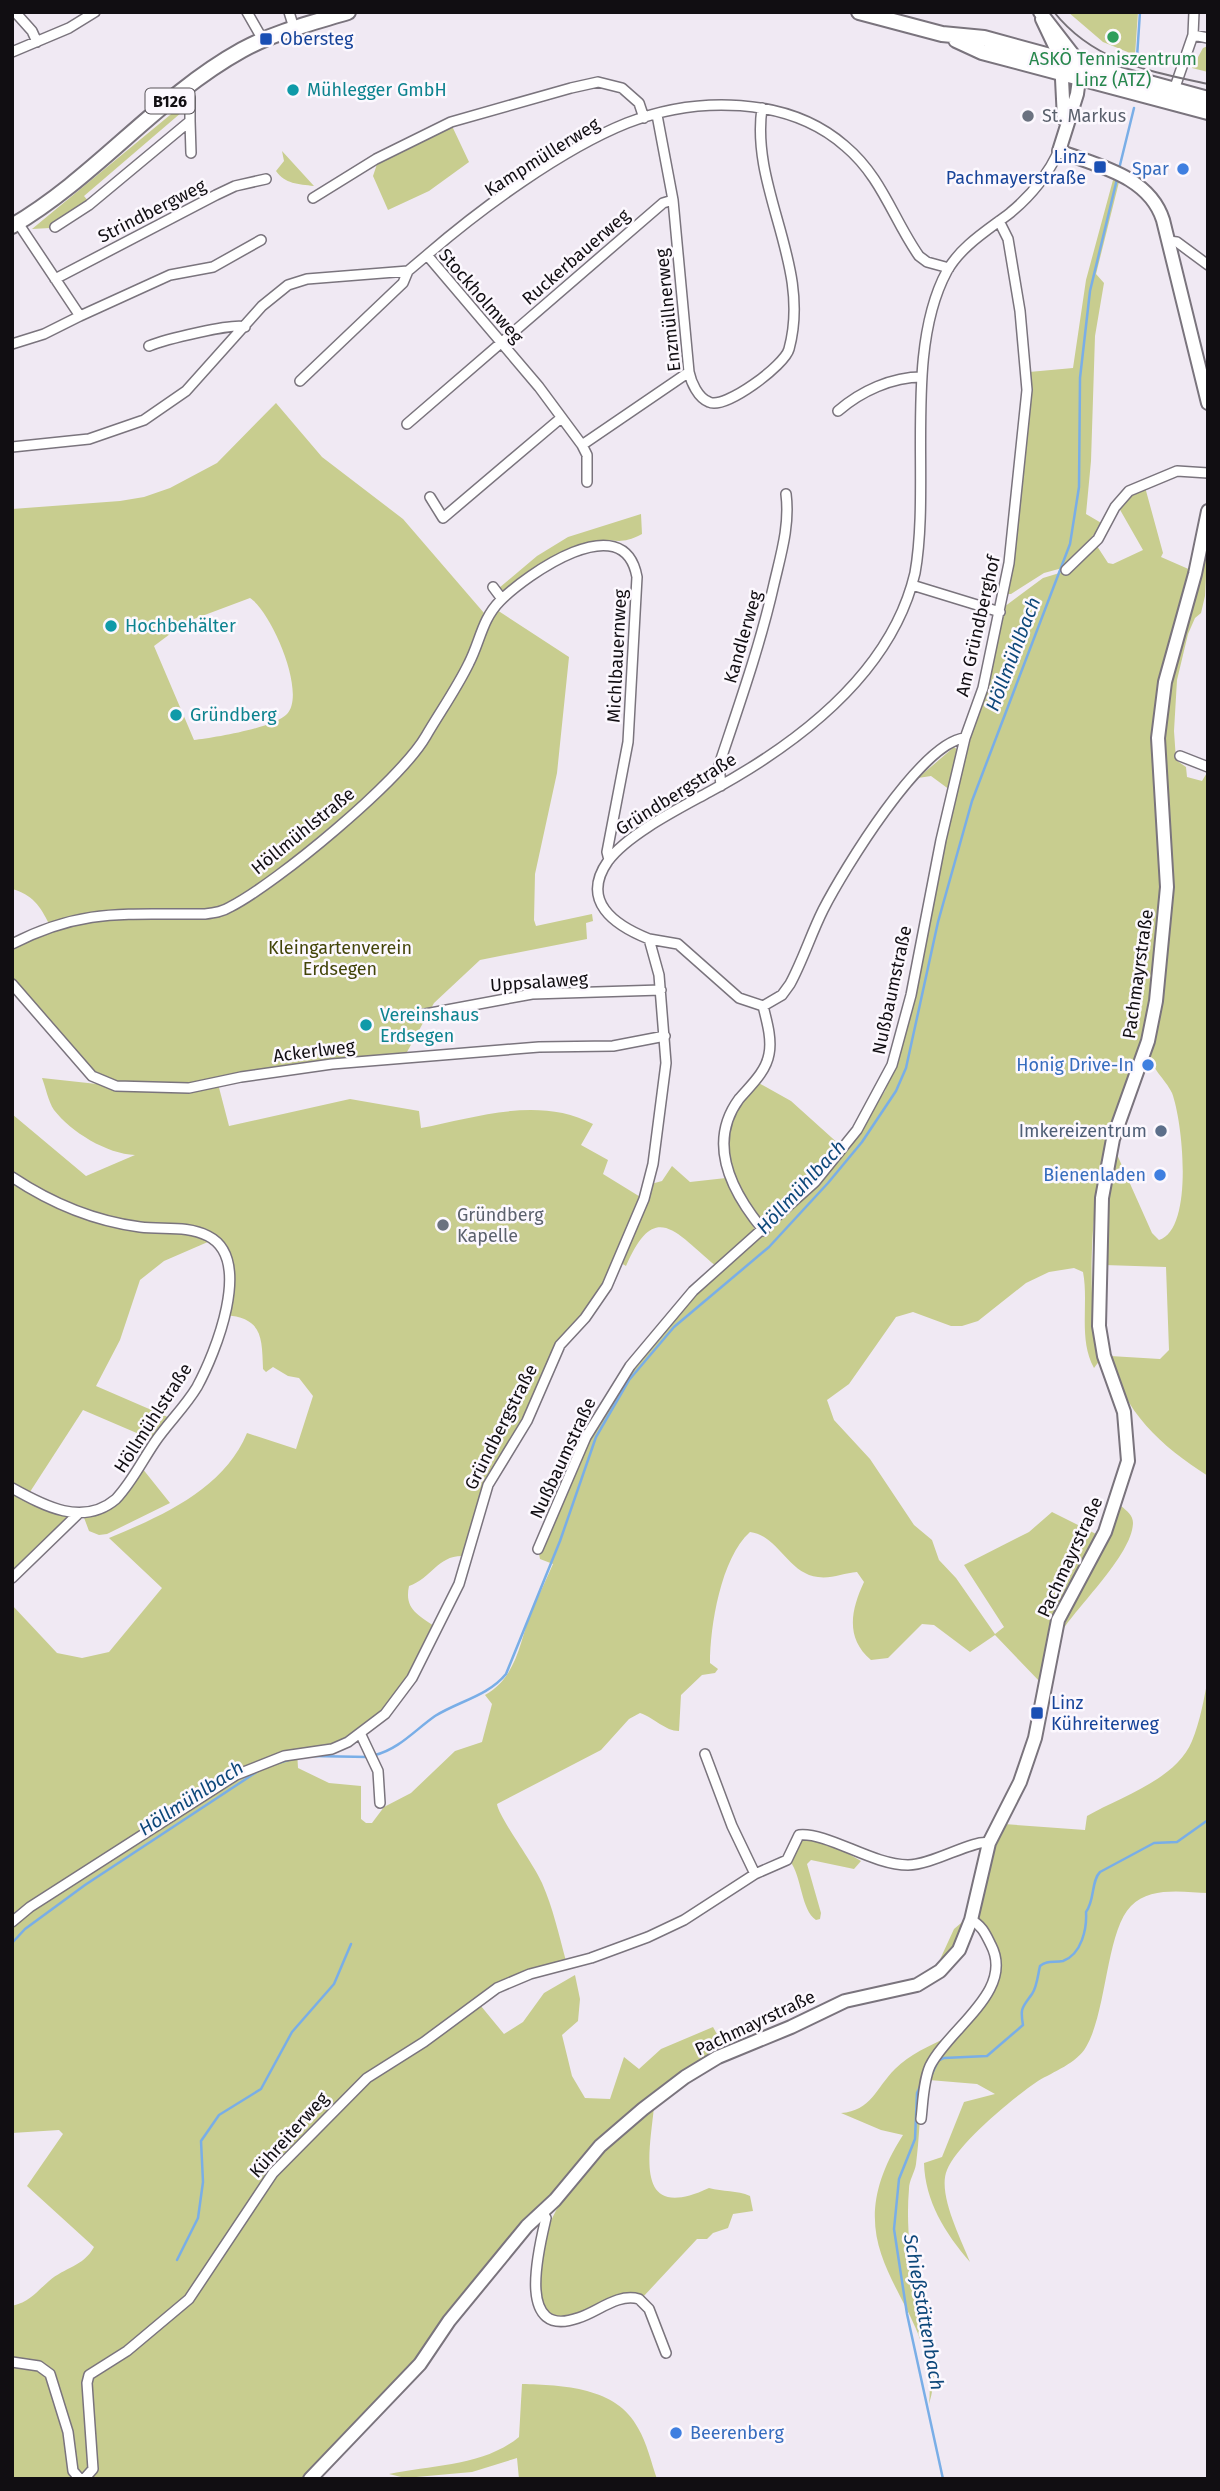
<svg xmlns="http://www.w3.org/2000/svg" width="1220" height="2491" viewBox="0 0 1220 2491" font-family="'Fira Sans',sans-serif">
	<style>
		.green { fill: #c8cd8f; fill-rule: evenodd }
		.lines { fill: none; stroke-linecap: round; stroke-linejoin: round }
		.stream { stroke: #79aee7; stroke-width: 2.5 }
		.street-casing { stroke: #7a747d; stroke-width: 12 }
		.secondary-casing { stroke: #7a747d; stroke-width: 16 }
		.primary-casing { stroke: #7a747d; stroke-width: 18 }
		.street { stroke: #fff; stroke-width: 9 }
		.secondary { stroke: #fff; stroke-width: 12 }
		.primary { stroke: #fff; stroke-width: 14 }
		.tram { stroke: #767178; stroke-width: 2 }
		.leisure-dot { fill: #2e9e5b; stroke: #fcf8fe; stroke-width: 2.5 }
		.transit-dot { fill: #1a4fb4; stroke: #fcf8fe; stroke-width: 2.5 }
		.culture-dot { fill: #0f9aa8; stroke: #fcf8fe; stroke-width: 2.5 }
		.worship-dot { fill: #6b7280; stroke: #fcf8fe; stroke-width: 2.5 }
		.shop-dot { fill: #3f7fe0; stroke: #fcf8fe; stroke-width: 2.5 }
		.service-dot { fill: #5c6f8a; stroke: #fcf8fe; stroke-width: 2.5 }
		.labels { text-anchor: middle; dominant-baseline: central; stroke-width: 5; stroke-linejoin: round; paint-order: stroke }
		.shield { fill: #fcf8fe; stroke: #585459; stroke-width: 2 }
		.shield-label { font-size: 16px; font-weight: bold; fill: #110e12 }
		.transit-label { font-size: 18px; fill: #164399; stroke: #fcf8fe; text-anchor: start }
		.leisure-label { font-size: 18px; fill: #27864d; stroke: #fcf8fe }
		.culture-label { font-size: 18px; fill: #0d838f; stroke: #fcf8fe; text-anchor: start }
		.worship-label { font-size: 18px; fill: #5b616d; stroke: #fcf8fe; text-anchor: start }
		.street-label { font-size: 18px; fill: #110e12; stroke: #fcf8fe }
		.shop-label { font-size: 18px; fill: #366cbe; stroke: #fcf8fe; text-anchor: end }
		.park-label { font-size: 18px; fill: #434509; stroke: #fcf8fe }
		.service-label { font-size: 18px; fill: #4e5e75; stroke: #fcf8fe; text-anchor: end }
		.water-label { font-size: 19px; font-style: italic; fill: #0d477a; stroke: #fcf8fe }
	</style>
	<rect width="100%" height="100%" fill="#f0e9f3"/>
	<path class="green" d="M1068 12H1138L1135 55 1103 42Z
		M1208 46V72L1192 68 1203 48Z
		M187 101V118L182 112 84 196 89 202 50 228 32 229Z
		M452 126 469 162 429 191 388 210 373 176 377 164Z
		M282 151 314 186C298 184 285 184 276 171L284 161Z
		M1113 180 1119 182 1096 274 1104 283 1095 336 1091 461 1086 514 1103 524 1066 567 1044 573 1011 594H1007L1029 422V372L1073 368 1086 280Z
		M276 403 322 457 403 519 484 613 468 660 418 745 374 790 258 887 215 911H107L49 924C41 907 32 894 12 889V509L120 501 144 497 170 488 217 463ZM250 598C271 611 307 693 287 714 274 728 213 738 194 740L154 646 186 622Z
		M1145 487 1163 553 1161 557 1193 571 1159 699 1153 719 1166 772 1164 733 1167 696 1208 535 1205 596 1201 613 1195 618 1188 634 1177 680 1174 731 1176 760 1186 767 1187 777 1202 781 1208 771V1476C1161 1446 1123 1412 1110 1356L1160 1359 1169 1350 1166 1267 1104 1265 1106 1207 1115 1150 1152 1233 1159 1240C1194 1229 1183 1122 1172 1093 1165 1078 1150 1069 1150 1051 1134 1091 1113 1131 1102 1172 1089 1218 1088 1314 1100 1360L1094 1368C1078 1339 1089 1303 1083 1272L1074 1268 1049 1272 1026 1283 978 1321 962 1326H951L913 1312 896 1317 849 1384 827 1400 834 1420 870 1459 914 1525 932 1540 939 1560 956 1578 995 1634 1004 1627 964 1565 1029 1532 1052 1512 1098 1535 1053 1620 1042 1684 995 1635 970 1652 934 1625 922 1624 888 1658 871 1660C845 1638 851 1610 864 1582L857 1572C844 1573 831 1579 818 1577 788 1574 778 1535 750 1532 721 1558 710 1626 710 1663L718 1669 715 1673 702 1675 681 1695 679 1731C665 1731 655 1718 640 1713L629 1719 601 1750 497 1804C499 1818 534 1864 542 1883 553 1908 559 1935 566 1961L476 2000 504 2034 523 2022 544 1993 575 1975 580 1999 578 2021 562 2035 572 2076 585 2098 610 2099 624 2057 639 2069 661 2049 713 2027 718 2036 735 2044 623 2119 423 2354 357 2424 320 2458 304 2479H12V2306C31 2301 35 2293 49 2281 65 2267 83 2267 94 2247L27 2186 63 2134 59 2130 12 2133V1605L57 1653 82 1658 109 1652 162 1588 109 1538C162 1516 224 1489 247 1433L296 1449 313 1396 299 1378 288 1376 273 1367 266 1372 263 1369C262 1336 262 1318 225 1315 232 1288 242 1259 217 1238L164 1261 140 1280 120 1340 96 1386 170 1418 153 1440 83 1410 28 1495 12 1486V1114L86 1176 135 1155C107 1154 71 1132 54 1110 48 1101 46 1088 42 1078L97 1084 99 1079 12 978V946L88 918 205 917 260 890 407 765 497 610 569 657 557 773 535 874 534 920 536 926 592 914 593 921 586 923 587 939 480 960 434 1003 407 1052 408 1056 217 1080 229 1126 350 1099 419 1111 421 1128C477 1117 539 1096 593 1124L581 1145 608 1160 603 1174 642 1198 605 1283 581 1318 558 1342 519 1429 492 1471 465 1556C438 1554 432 1578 409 1586 404 1609 418 1615 436 1627 413 1671 387 1720 340 1743 329 1749 310 1749 297 1751L298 1768 329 1783 361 1786V1819L366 1823H372L384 1807 411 1793 455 1751 482 1742 492 1704 485 1695C518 1676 519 1642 532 1610 539 1595 546 1580 553 1564L540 1559 539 1554 595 1428 629 1373 699 1290 809 1192 866 1120 885 1091 905 1032 934 883 1004 607 1043 578 1076 568 1097 546 1108 563 1113 564 1143 550 1119 508 1128 495Z
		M641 514 642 534C619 546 617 538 595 541 561 548 530 569 504 591L499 588 537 556 568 537Z
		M954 747 958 750 950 790 931 776 918 778Z
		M757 1082 791 1101 841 1146 770 1221 759 1219C720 1159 712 1142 757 1082Z
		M672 1166 690 1182 726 1178 755 1230 716 1266C675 1232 655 1199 626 1266L621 1263 651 1184 662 1181Z
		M142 1468 170 1503 107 1534 99 1535 89 1531 83 1515 106 1508Z
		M12 1492 42 1508 71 1517 12 1572Z
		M1121 1506C1127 1511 1133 1515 1133 1523 1132 1555 1078 1605 1060 1634Z
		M1208 1678V1893C1184 1892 1150 1886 1131 1906 1106 1931 1107 2012 1086 2047 1077 2063 1053 2072 1038 2081 1014 2097 957 2144 947 2170 937 2193 961 2239 970 2262 945 2233 925 2201 924 2163L942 2157 964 2102 995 2094 977 2084 929 2080 933 2067 998 1977 1000 1961 978 1918 990 1853 1004 1824 1085 1830 1087 1816C1120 1797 1176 1780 1192 1741 1200 1722 1204 1699 1208 1678Z
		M802 1837 840 1849 861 1861 854 1869 811 1860 807 1864 821 1913 820 1919 816 1920C801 1910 802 1877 790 1861Z
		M967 1918 953 1951 937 1966 954 1929Z
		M948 2037C915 2079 923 2114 916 2164 915 2172 909 2180 909 2189 906 2223 910 2257 916 2290 923 2334 943 2358 929 2404 940 2297 823 2260 903 2135L881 2130 841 2113C871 2111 876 2088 895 2069 910 2054 929 2046 948 2037Z
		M654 2107C649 2156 634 2223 709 2188 723 2192 737 2190 750 2196L753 2211 733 2214 728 2228 713 2233 707 2239H697L643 2297 636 2294 562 2318 548 2314C539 2300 540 2288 540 2272 540 2200 603 2150 654 2107Z
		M522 2384C562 2385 617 2387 638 2428 647 2443 651 2462 657 2479H519L517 2458 472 2472 405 2478 389 2474C433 2465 484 2466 519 2437Z"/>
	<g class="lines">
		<path class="stream" d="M1137 57 1140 12
			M1119 169 1134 108
			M375 1755C399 1749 415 1730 435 1716 459 1701 488 1696 506 1674L560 1541 596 1437 629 1380 674 1327 769 1247 828 1183 862 1142 896 1091 906 1068 938 922 972 801 1070 544 1079 487 1080 378 1090 291 1117 179
			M312 1756 368 1757
			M278 1763 292 1759
			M12 1943 25 1929 85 1885 258 1771
			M931 2076 938 2061 944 2058 987 2056 1023 2025C1020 2008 1022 2008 1032 1994 1037 1987 1038 1974 1040 1966 1047 1960 1054 1963 1063 1961 1082 1954 1087 1928 1086 1912 1095 1900 1091 1881 1100 1872L1154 1843 1177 1842 1208 1820
			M923 2080 917 2093 915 2139 899 2179 894 2229 907 2314 943 2479
			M177 2260 198 2218 203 2182 201 2141 219 2115 261 2089 292 2032 334 1984 351 1944"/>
		<defs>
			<path id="street" d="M15 12 32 31 37 42
				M247 12 263 40
				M289 12 294 28
				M1193 35 1208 38
				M12 52 69 28 95 12
				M1174 90 1193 35 1194 12
				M657 115 673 200 689 372C691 382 698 398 709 402 725 410 785 365 789 349 812 265 750 190 762 108
				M190 121 191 153
				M313 198 376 159 451 122 571 88 598 82 622 88 639 103 644 118
				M55 227 89 205 190 121V98L186 88
				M1168 241 1177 242 1208 265
				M427 255C480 209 562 149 627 123 696 96 788 96 845 146 882 177 893 219 919 256L927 262 949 268
				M55 279 216 195 235 186 266 179
				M80 316 170 275 213 267 261 240
				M12 344 44 334 80 316 18 223
				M149 346C163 340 236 322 245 327
				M300 381 403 283 408 271
				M838 411C861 391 892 377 922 377
				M407 424 663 203 673 200
				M582 445 587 455V482
				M12 447 89 439 144 420 186 391 262 306 288 285 307 279 408 271 427 255 539 387 582 445 689 372
				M430 497 443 518 561 418
				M1066 570 1098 539 1115 507 1129 491 1177 471 1208 473
				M912 585 1000 612
				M493 587 502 599
				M1180 756 1208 767
				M721 786 719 765C739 705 760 646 774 584 781 554 790 525 786 494
				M649 939 678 944 739 998 763 1006C767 1022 772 1039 769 1054 766 1072 750 1086 739 1099 706 1144 733 1194 764 1231
				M12 944C84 907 128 915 205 914 214 913 222 912 230 907 277 883 400 781 426 736 440 712 457 688 469 663 480 642 482 619 500 601 526 575 624 505 637 577L628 742 607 852 609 860
				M12 984 92 1076 116 1086 189 1088 241 1077 332 1064 539 1047 613 1046 665 1036
				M763 1006 782 995 790 984C803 960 811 934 823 910 843 871 921 742 965 738
				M420 1015 532 994 661 990
				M12 1177C51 1203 94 1221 140 1227 163 1230 187 1225 208 1236 254 1259 215 1354 197 1387 185 1407 168 1423 155 1442 142 1461 132 1482 116 1499 83 1527 44 1506 12 1488
				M538 1549 586 1437 630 1366 693 1291 815 1182 857 1130 892 1065 911 995 941 840 965 738 983 688 1009 563 1027 390 1020 311 1008 239 999 221
				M12 1578 79 1513
				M361 1735 378 1771 380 1803
				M705 1754 732 1826 755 1874
				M12 1922 30 1907 236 1775 284 1756 332 1749 348 1742 385 1714 412 1678 459 1584 488 1485 527 1421 560 1345 585 1318 607 1286 644 1199 653 1164 666 1063 659 975 649 939C614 925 580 901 608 861 628 834 680 808 709 792 796 745 891 675 915 573 931 483 903 352 947 271 961 246 988 230 1010 213 1032 195 1047 176 1059 151
				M921 2119C923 2103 923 2082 930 2066 949 2028 1015 1991 991 1945 986 1935 982 1925 971 1920
				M543 2213 546 2218C539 2248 515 2340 578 2318 598 2312 617 2293 639 2299L649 2309 666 2353
				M12 2362 39 2366 50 2374 68 2432 73 2471 80 2479 85 2478 93 2469 87 2383 89 2375 127 2351 189 2299 273 2173 367 2078 424 2042 497 1988 530 1974 591 1958 648 1937 684 1920 755 1874 787 1860 799 1835C828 1832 872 1865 908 1865 933 1865 973 1839 989 1843"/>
			<path id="secondary" d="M1040 12 1081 65 1077 94 1059 151C1098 166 1149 176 1163 220L1208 403
				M1042 19 1061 59 1064 119
				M310 2479 420 2364 449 2321 527 2226 555 2200 600 2146 643 2109 685 2077 718 2057 791 2027 845 2001 917 1985 940 1971 959 1950 971 1920 989 1843 1020 1782 1035 1738 1058 1620 1105 1532 1128 1461 1124 1412 1104 1356 1099 1326 1102 1198 1113 1139 1148 1041 1156 1001 1167 887 1158 738 1165 682 1195 574 1208 511"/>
			<path id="primary" d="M859 12 942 34 984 38 1208 99
				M956 40 982 52 1208 112
				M12 226C96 177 157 97 242 50 275 32 312 23 348 12"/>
		</defs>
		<use href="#street" class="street-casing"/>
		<use href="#secondary" class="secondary-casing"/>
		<use href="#primary" class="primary-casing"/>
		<use href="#street" class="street"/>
		<use href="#secondary" class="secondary"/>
		<use href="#primary" class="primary"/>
		<path class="tram" d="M1054 12C1094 62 1149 71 1208 84"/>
	</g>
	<circle class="leisure-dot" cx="1113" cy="37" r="7"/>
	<g class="transit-dot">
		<rect x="259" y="32" width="14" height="14" rx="3.5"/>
		<rect x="1093" y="160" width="14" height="14" rx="3.5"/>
		<rect x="1030" y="1706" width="14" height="14" rx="3.5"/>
	</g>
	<g class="culture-dot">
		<circle cx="293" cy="90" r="7"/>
		<circle cx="111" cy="626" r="7"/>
		<circle cx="176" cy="715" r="7"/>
		<circle cx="366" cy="1025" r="7"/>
	</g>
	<g class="worship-dot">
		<circle cx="1028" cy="116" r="7"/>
		<circle cx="443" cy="1225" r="7"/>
	</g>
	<g class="shop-dot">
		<circle cx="1183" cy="169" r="7"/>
		<circle cx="1148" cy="1065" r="7"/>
		<circle cx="1160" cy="1175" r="7"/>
		<circle cx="676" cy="2433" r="7"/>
	</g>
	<circle class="service-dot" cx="1161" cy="1131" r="7"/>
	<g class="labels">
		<rect class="shield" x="145.5" y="88.5" width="49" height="25" rx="5"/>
		<g class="shield-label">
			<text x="170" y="101">B126</text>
		</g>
		<g class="transit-label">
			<text x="280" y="39">Obersteg</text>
			<text x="1086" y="157" text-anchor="end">Linz<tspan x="1086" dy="21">Pachmayerstraße</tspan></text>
			<text x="1051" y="1703">Linz<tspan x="1051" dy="21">Kühreiterweg</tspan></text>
		</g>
		<g class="leisure-label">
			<text x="1113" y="59">ASKÖ Tenniszentrum<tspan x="1113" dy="21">Linz (ATZ)</tspan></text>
		</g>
		<g class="culture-label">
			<text x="307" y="90">Mühlegger GmbH</text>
			<text x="125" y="626">Hochbehälter</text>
			<text x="190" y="715">Gründberg</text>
			<text x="380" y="1015">Vereinshaus<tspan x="380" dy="21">Erdsegen</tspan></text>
		</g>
		<g class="worship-label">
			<text x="1042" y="116">St. Markus</text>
			<text x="457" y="1215">Gründberg<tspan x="457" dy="21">Kapelle</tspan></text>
		</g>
		<g class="street-label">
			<text transform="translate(542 157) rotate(-32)">Kampmüllerweg</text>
			<text transform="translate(152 211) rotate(-27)">Strindbergweg</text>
			<text transform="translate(576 257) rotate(-41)">Ruckerbauerweg</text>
			<text transform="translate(481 296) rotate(49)">Stockholmweg</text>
			<text transform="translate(668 310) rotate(-96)">Enzmüllnerweg</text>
			<text transform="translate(978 626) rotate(-77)">Am Gründberghof</text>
			<text transform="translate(743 637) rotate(-74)">Kandlerweg</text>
			<text transform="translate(617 656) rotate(-87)">Michlbauernweg</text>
			<text transform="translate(676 794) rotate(-32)">Gründbergstraße</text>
			<text transform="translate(303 831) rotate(-39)">Höllmühlstraße</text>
			<text transform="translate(1138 974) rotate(-82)">Pachmayrstraße</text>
			<text transform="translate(539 982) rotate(-4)">Uppsalaweg</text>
			<text transform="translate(892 990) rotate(-78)">Nußbaumstraße</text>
			<text transform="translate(314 1051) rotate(-7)">Ackerlweg</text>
			<text transform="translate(153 1418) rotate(-57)">Höllmühlstraße</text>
			<text transform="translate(501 1427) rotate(-63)">Gründbergstraße</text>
			<text transform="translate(563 1458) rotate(-65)">Nußbaumstraße</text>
			<text transform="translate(1070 1557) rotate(-65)">Pachmayrstraße</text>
			<text transform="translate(755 2023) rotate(-25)">Pachmayrstraße</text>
			<text transform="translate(289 2135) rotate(-48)">Kühreiterweg</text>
		</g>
		<g class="shop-label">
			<text x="1169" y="169">Spar</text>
			<text x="1134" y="1065">Honig Drive-In</text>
			<text x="1146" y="1175">Bienenladen</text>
			<text x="690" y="2433" text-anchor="start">Beerenberg</text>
		</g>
		<g class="park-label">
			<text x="340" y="948">Kleingartenverein<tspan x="340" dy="21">Erdsegen</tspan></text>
		</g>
		<g class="service-label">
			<text x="1147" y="1131">Imkereizentrum</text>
		</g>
		<g class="water-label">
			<text transform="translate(1013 654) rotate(-69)">Höllmühlbach</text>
			<text transform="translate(801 1187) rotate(-47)">Höllmühlbach</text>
			<text transform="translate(191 1798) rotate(-33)">Höllmühlbach</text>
			<text transform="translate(924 2312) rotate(80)">Schießstättenbach</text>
		</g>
	</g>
	<rect width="1220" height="2491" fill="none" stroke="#110e12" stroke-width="28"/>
</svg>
